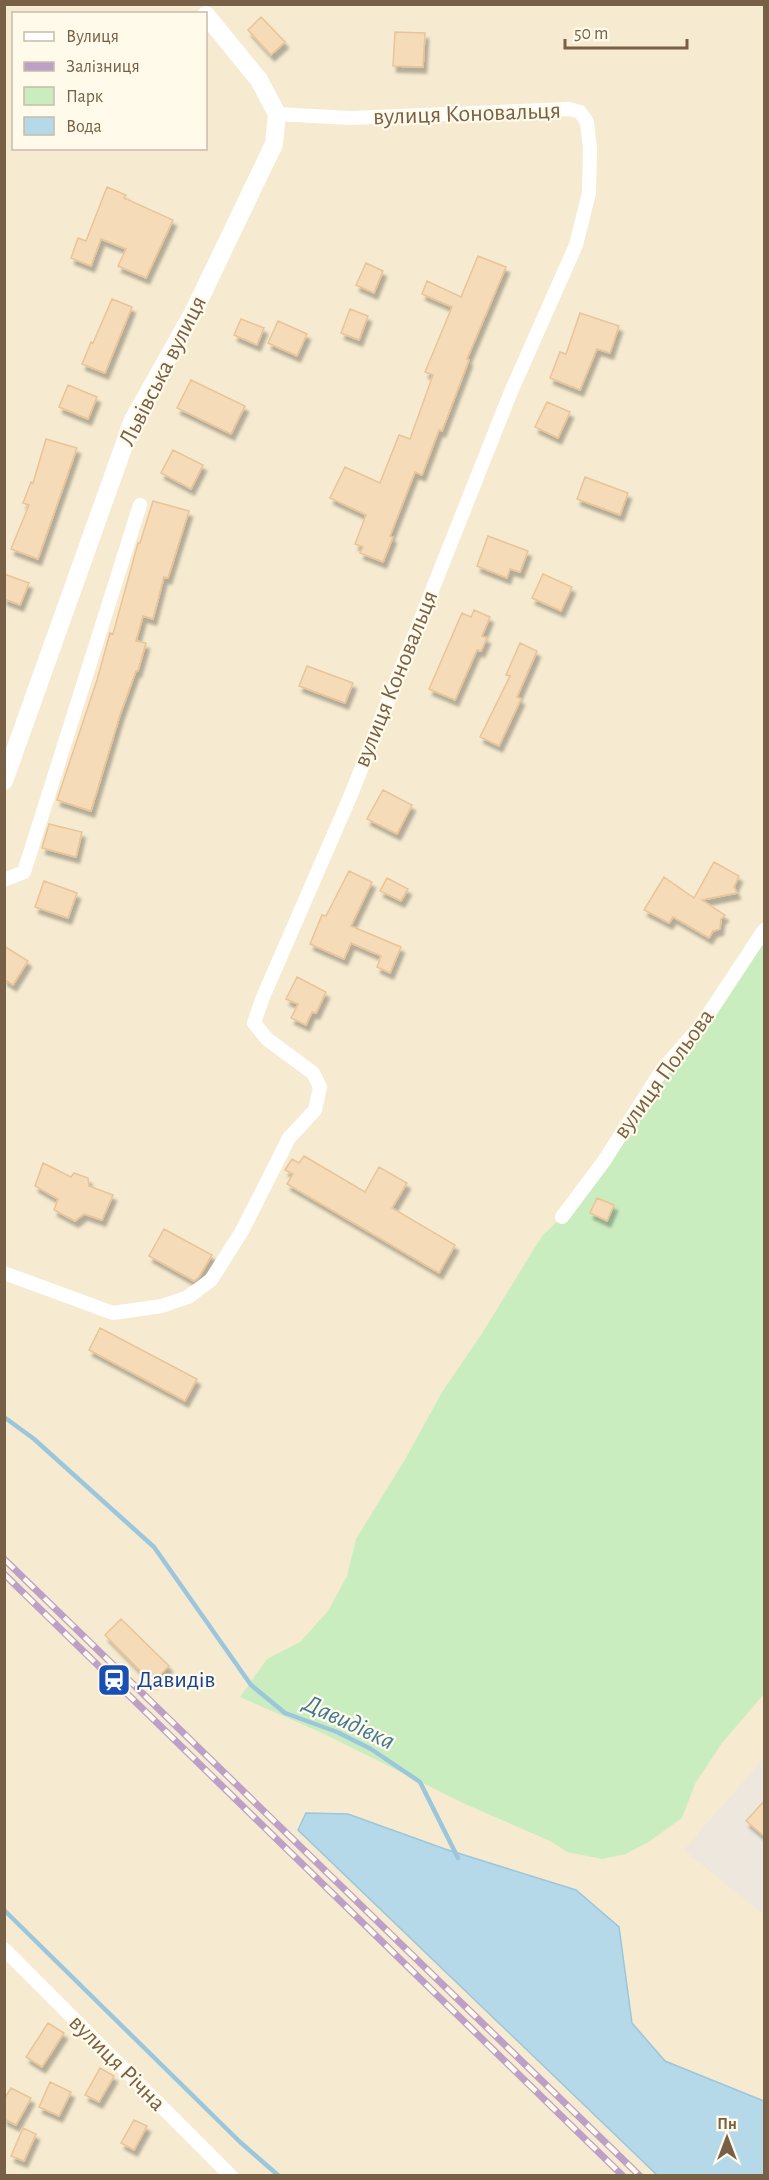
<svg xmlns="http://www.w3.org/2000/svg" width="769" height="2180" viewBox="0 0 769 2180" font-family="'Alegreya Sans',sans-serif">
	<style>
		.residential { fill: #f6ebd0; fill-rule: evenodd }
		.industrial { fill: #ede7de }
		.green { fill: #caedc0 }
		.water { fill: #b5d9e9; stroke: #9bc6dc; stroke-width: 1.5 }
		.lines { fill: none; stroke-linecap: round; stroke-linejoin: round }
		.stream { stroke: #9bc6dc; stroke-width: 4.5 }
		.building { fill: #f5dbb8; stroke: #e9c497; stroke-width: 1.5; filter: url(#shadow) }
		.street { stroke: #fff; stroke-width: 14 }
		.secondary { stroke: #fff; stroke-width: 18 }
		.rail-casing { stroke: #bca0c8; stroke-width: 7 }
		.rail { stroke: #fffaea; stroke-width: 4.5; stroke-dasharray: 14; stroke-linecap: butt }
		.labels { text-anchor: middle; dominant-baseline: central; stroke-width: 4.5; stroke-linejoin: round; paint-order: stroke }
		.street-label { font-size: 24px; fill: #786047; stroke: #fffaea }
		.transit-label { font-size: 24px; fill: #164399; stroke: #fffaea; text-anchor: start }
		.water-label { font-size: 26px; font-style: italic; fill: #417894; stroke: #fffaea }
	</style>
	<defs>
		<filter id="shadow"><feDropShadow dx="3.5" dy="6" stdDeviation="1.5" flood-color="#0004"/></filter>
	</defs>
	<rect width="100%" height="100%" fill="#fef8e2"/>
	<path class="residential" d="M5 5H764V2175H5ZM14 14H206V148H14Z"/>
	<path class="industrial" d="M764 1758V1915L684 1850Z"/>
	<path class="green" d="M764 930V1694L722 1743 695 1784 682 1818 650 1841 626 1854 602 1859 567 1852 550 1841 465 1804 322 1733 240 1697 267 1659 300 1642 328 1611 347 1576 356 1539 407 1456 442 1392 481 1335 542 1236 562 1217Z"/>
	<path class="water" d="M306 1813 348 1814 445 1849 576 1890 619 1927 632 2023 665 2061 764 2101V2175H657L298 1830Z"/>
	<g class="lines">
		<path class="stream" d="M4 1417 34 1439 154 1547 251 1685 285 1713 337 1732 371 1749 420 1782 458 1858
			M4 1910 240 2142 279 2176"/>
	</g>
	<path class="building" d="M261 17 285 42 271 55 248 30Z
		M395 32 425 33 423 67 393 66Z
		M107 187 126 195 124 198 173 220 146 278 118 266 126 249 101 239 91 266 71 258 78 238 86 241Z
		M478 256 506 267 467 359 469 360 442 431 439 430 422 475 415 472 390 536 393 537 383 562 360 553 363 547 355 544 366 515 330 498 345 467 380 483 399 435 410 439 433 375 425 372 452 307 422 294 427 281 461 297Z
		M366 263 383 271 374 293 356 285Z
		M112 299 132 307 105 373 82 364 91 342 93 343Z
		M350 309 368 316 359 340 341 333Z
		M580 313 619 326 610 353 597 349 580 390 550 378 560 352 566 354Z
		M241 319 264 328 257 345 234 335Z
		M278 321 307 334 297 356 268 343Z
		M191 380 245 406 231 434 177 408Z
		M68 385 97 397 88 419 59 407Z
		M547 402 570 412 558 438 535 427Z
		M46 439 77 448 38 559 11 549 29 505 23 503 31 482 33 483Z
		M173 450 203 465 191 489 161 473Z
		M585 477 628 493 620 515 577 499Z
		M153 501 189 511 168 578 164 577 153 619 143 616 136 641 146 643 138 671H136L120 715 91 811 57 800 97 680 110 633 113 634 138 543H140Z
		M488 536 528 551 520 572 510 569 507 578 477 566Z
		M4 574 29 583 20 605 4 599Z
		M543 574 572 587 561 611 532 598Z
		M474 610 490 617 482 636 487 638 481 651 477 650 455 700 429 689 462 613 471 617Z
		M520 643 537 651 517 697 521 699 499 746 480 737 510 676 506 675Z
		M307 666 353 683 345 703 299 686Z
		M383 790 412 805 397 834 367 819Z
		M49 824 82 832 76 857 42 848Z
		M714 862 739 876 734 887 737 893 702 900 725 915 721 919 720 929 713 931 709 938 673 917 669 923 644 910 664 877 694 898Z
		M349 871 372 882 351 926 401 947 390 973 377 967 381 956 351 943 344 959 310 944 322 915 326 916Z
		M387 878 408 889 401 901 380 891Z
		M44 881 77 893 68 918 35 907Z
		M4 946 28 961 13 985 4 979Z
		M297 977 326 992 316 1013 312 1012 306 1025 291 1018 298 1004 286 999Z
		M304 1156 365 1192 379 1167 407 1183 392 1208 455 1245 439 1273 287 1184 293 1174 285 1170 292 1159 299 1163Z
		M43 1163 71 1177 74 1173 88 1178 89 1186 113 1195 102 1220 84 1214 75 1221 54 1210 58 1199 35 1186Z
		M597 1198 614 1205 607 1221 590 1213Z
		M164 1229 212 1255 199 1277 194 1281 149 1256Z
		M100 1328 197 1379 185 1401 89 1350Z
		M121 1619 169 1666 152 1683 105 1635Z
		M765 1800V1837L746 1821Z
		M48 2023 64 2033 42 2067 26 2057Z
		M100 2068 114 2076 99 2102 85 2095Z
		M50 2082 71 2092 59 2116 39 2107Z
		M11 2088 31 2098 16 2125 4 2119V2099Z
		M134 2120 147 2126 134 2150 121 2143Z
		M23 2128 36 2134 24 2161 11 2156Z"/>
	<g class="lines">
		<path class="street" d="M4 880 24 872 140 505
			M562 1217 604 1161 662 1070 702 1024 764 930
			M4 1273 113 1313 162 1306 188 1297 211 1280 242 1231 289 1138 315 1110 320 1087 313 1073 267 1039 254 1023 263 997 350 797 510 394 576 245 589 193 590 149 587 122 580 112 569 109 350 118 277 114
			M4 1949 231 2176"/>
		<path class="secondary" d="M4 781 133 420 193 313 274 144 277 114 259 80 206 15"/>
		<defs>
			<path id="rail" d="M4 1559 640 2176
				M4 1574 623 2176"/>
		</defs>
		<use href="#rail" class="rail-casing"/>
		<use href="#rail" class="rail"/>
	</g>
	<defs>
		<symbol id="station-square" viewBox="-11 -11 22 22"><rect x="-9" y="-9" width="18" height="18" rx="4" fill="#1a4fb4" stroke="#fffaea"/><path d="M-3-6H3Q5-6 5-4V2Q5 4 3 4L4.5 6H3L1.5 4h-3L-3 6H-4.5L-3 4Q-5 4-5 2V-4Q-5-6-3-6ZM-3.5-4v3h7v-3ZM-3.5 1v1.5H-2V1ZM2 1v1.5H3.5V1Z" fill="#fff"/></symbol>
	</defs>
	<g fill-rule="evenodd">
		<use href="#station-square" x="95" y="1661" width="38" height="38"/>
	</g>
	<g class="labels">
		<g class="street-label">
			<text transform="translate(467 114) rotate(-2)">вулиця Коновальця</text>
			<text transform="translate(163 371) rotate(-63)">Львівська вулиця</text>
			<text transform="translate(396 679) rotate(-68)">вулиця Коновальця</text>
			<text transform="translate(664 1074) rotate(-54)">вулиця Польова</text>
			<text transform="translate(117 2063) rotate(45)">вулиця Річна</text>
		</g>
		<g class="transit-label">
			<text x="137" y="1680">Давидів</text>
		</g>
		<g class="water-label">
			<text transform="translate(349 1722) rotate(25)">Давидівка</text>
		</g>
	</g>
	<rect width="769" height="2180" fill="none" stroke="#786047" stroke-width="12"/>
	<rect x="12" y="12" width="195" height="138" fill="#fffaea" stroke="#c9bca9" stroke-width="1.5"/>
	<rect x="24" y="32" width="30" height="9" fill="#ffffff" stroke="#c9bca9" stroke-width="1.5"/>
	<text x="66" y="42" font-size="18" fill="#786047">Вулиця</text>
	<rect x="24" y="62" width="30" height="9" fill="#bca0c8" stroke="#c9bca9" stroke-width="1.5"/>
	<text x="66" y="72" font-size="18" fill="#786047">Залізниця</text>
	<rect x="24" y="87" width="30" height="18" fill="#caedc0" stroke="#c9bca9" stroke-width="1.5"/>
	<text x="66" y="102" font-size="18" fill="#786047">Парк</text>
	<rect x="24" y="117" width="30" height="18" fill="#b5d9e9" stroke="#c9bca9" stroke-width="1.5"/>
	<text x="66" y="132" font-size="18" fill="#786047">Вода</text>
	<g transform="translate(727 2138)" stroke="#fffaea" stroke-width="4.5" paint-order="stroke">
	<path d="M0-4.5L10 22L0 15L-10 22Z" fill="#786047"/>
	<text y="-9" font-size="16" font-weight="bold" text-anchor="middle" fill="#786047">Пн</text>
	</g>
	<path d="M565 39v9h122v-9" fill="none" stroke="#786047" stroke-width="3"/>
	<text x="574" y="39" font-size="18" fill="#786047" stroke="#fffaea" stroke-width="4.5" paint-order="stroke">50 m</text>
</svg>
